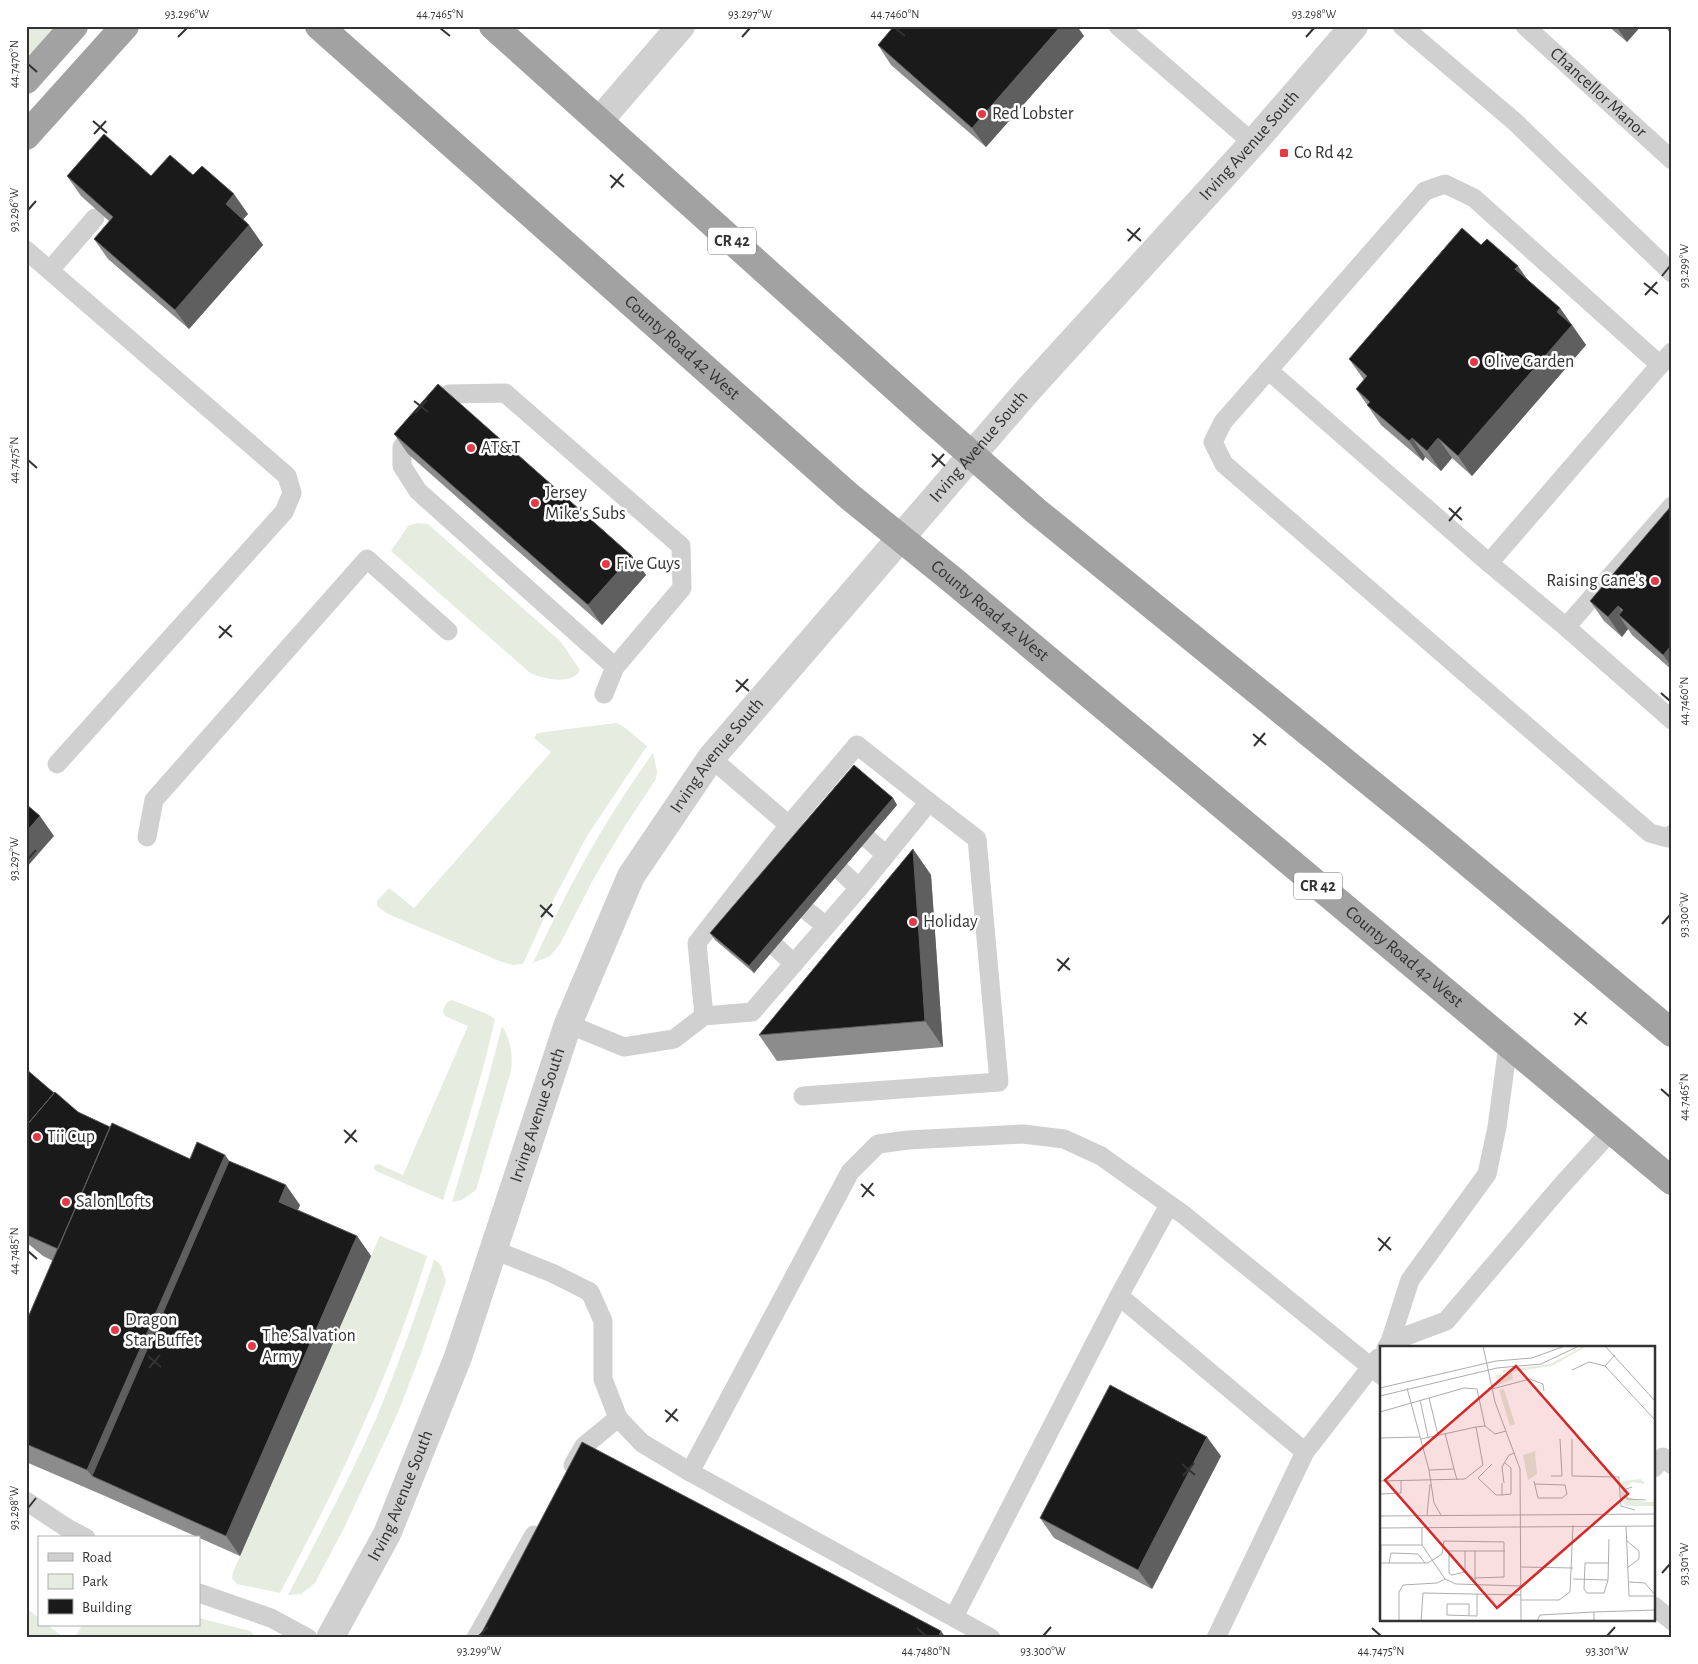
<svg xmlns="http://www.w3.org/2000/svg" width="1698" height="1664" viewBox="0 0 1698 1664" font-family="'Alegreya Sans',sans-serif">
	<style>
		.green { fill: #e6ecdf }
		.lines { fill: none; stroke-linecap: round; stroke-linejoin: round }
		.service { stroke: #d0d0d0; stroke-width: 19 }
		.minor { stroke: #d0d0d0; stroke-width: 28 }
		.tertiary { stroke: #d0d0d0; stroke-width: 28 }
		.trunk { stroke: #a2a2a2; stroke-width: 28 }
		.wall { fill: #8c8c8c }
		.shaded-wall { fill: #5f5f5f }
		.building { fill: #1a1a1a; stroke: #5f5f5f }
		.ticks { fill: none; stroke: #333; stroke-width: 2 }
		.poi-dot { fill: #e63946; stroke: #fff; stroke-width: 2 }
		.labels { text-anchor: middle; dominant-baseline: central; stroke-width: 5; stroke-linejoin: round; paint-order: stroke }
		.shield { fill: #fff; stroke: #707070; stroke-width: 1 }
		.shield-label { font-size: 16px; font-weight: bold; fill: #333 }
		.street-label { font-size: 18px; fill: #333; stroke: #fff }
		.poi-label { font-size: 18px; fill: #333; stroke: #fff; text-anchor: start }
		.inset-road { fill: none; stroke: #adadad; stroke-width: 1 }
		.view { fill: #d62828; fill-opacity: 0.15; stroke: #d62828; stroke-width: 2.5 }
		.inset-edge { fill: none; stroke: #333; stroke-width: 2.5 }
		.neatline { fill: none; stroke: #333; stroke-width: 2 }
		.ticks-label { font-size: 12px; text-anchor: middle; fill: #333 }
	</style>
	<rect width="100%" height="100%" fill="#fff"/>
	<path class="green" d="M26 26H57L26 60Z
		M417 523 428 524 561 642 580 670C573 686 541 679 529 672L391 551 408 526Z
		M616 723 624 727 647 746 587 836 547 912 523 964 513 965 502 962 388 914 377 906V901L389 888 414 908 551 752 534 738 537 733Z
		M653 753 657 771 656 779 623 829 595 876 560 944 550 956 533 963C567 889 605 819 653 753Z
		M452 1000 487 1014 495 1019 485 1061 465 1131 443 1200 376 1171 374 1168V1166L378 1164 403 1175 468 1026 445 1016 443 1012C444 1006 446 1002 452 1000Z
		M502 1026C511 1041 513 1053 511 1071L476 1190 462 1200 452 1202 488 1080Z
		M380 1236 427 1256C391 1374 338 1485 280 1593L237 1584 232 1578 233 1572Z
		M434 1260 438 1262 441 1266 446 1281 420 1356 397 1415 344 1528 315 1583 301 1594 288 1595C318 1537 349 1480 375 1421 397 1369 416 1315 434 1260Z
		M26 1608 39 1618V1625H48L64 1638H26Z
		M199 1618 250 1631 256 1637 255 1638 75 1637 82 1625H199Z"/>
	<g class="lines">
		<g class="service">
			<path d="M1118 26 1253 143"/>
			<path d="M1402 26 1514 121 1672 273"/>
			<path id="s1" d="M1525 26 1672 160"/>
			<path d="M26 250 287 476 292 493 284 512 57 764"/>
			<path d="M50 270 95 218"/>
			<path d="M1672 352 1660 365 1474 198 1445 184 1425 191 1223 422 1213 442 1224 464 1650 833 1668 838 1672 834"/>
			<path d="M1660 365 1489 563 1566 627 1672 720"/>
			<path d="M1268 370 1489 563"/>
			<path d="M1566 627 1672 506"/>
			<path d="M604 694 615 667 682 588 681 546 505 393 449 394 402 447V466L418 491 615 667"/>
			<path d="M711 758 798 833"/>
			<path d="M147 837 154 800 367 559 448 631"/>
			<path d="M868 839 886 855"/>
			<path d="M807 911 826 926"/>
			<path d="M776 947 794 964"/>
			<path d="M704 1016 697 943 789 825 857 745 929 802"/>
			<path d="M568 1024 624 1047 674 1039 704 1016 752 1012 859 888 841 871"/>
			<path d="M803 1096 999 1082 977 839 929 802 859 888"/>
			<path d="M1169 1205 1119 1296 1305 1452"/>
			<path d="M494 1250 552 1273 590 1292 603 1321V1379L618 1418 642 1443 690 1472"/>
			<path d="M1390 1342 1446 1321 1561 1186 1611 1131"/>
			<path d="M1386 1348 1390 1342 1410 1280 1487 1174 1497 1127 1508 1045"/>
			<path d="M573 1465 584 1446 618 1418"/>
			<path d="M1654 1468 1663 1457 1672 1465"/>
			<path d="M26 1501 67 1528 86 1538"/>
			<path d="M199 1593 271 1618 308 1638"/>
			<path d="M1654 1606 1672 1621"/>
			<path d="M954 1617 1119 1296"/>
			<path d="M476 1638 534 1535"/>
			<path d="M991 1638 690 1472 850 1172 878 1144 908 1140 1023 1134 1064 1139 1101 1156 1184 1215 1382 1376"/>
			<path d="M1216 1638 1305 1452 1378 1358"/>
		</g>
		<path class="minor" d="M599 121 681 26"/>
		<path class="tertiary" id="s2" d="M330 1638 387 1534 458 1357 568 1024 631 876 711 758 1028 390 1253 143 1354 26"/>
		<g class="trunk">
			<path id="s3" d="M319 26 850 497 955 582 1672 1181"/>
			<path d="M493 26 925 414 1036 511 1431 832 1672 1033"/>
			<path d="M26 80 74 26"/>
			<path d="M26 136 125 26"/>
		</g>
	</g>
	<path class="wall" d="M1608 26H1641L1627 42Z
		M1665 26H1672V36Z
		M1084 36 986 147 891 65 878 45Z
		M193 175 248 214 243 219 249 225 263 245 189 329 108 259 94 239 109 221 81 196 67 176Z
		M1481 245 1526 278 1560 308 1586 345 1472 476 1452 458 1441 471 1425 457 1423 461 1381 425 1356 389 1364 380 1349 359Z
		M394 434 632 556 646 575 602 625 408 454Z
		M1672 505V670L1632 635 1628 629 1622 637 1604 621 1590 601Z
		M893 798 897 805 754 973 715 940 710 933Z
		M913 849 931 875 943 1047 777 1061 759 1035Z
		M26 1069 54 1093 78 1112 110 1127 190 1159 225 1155 229 1161 300 1205 298 1210 357 1236 371 1256 240 1556 105 1496 26 1462V1322L53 1261 43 1256 26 1242Z
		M1221 1456 1152 1589 1054 1538 1040 1518Z"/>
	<path class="shaded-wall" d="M1061 26H1077L1084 36 986 147 972 128Z
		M1620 26H1641L1627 42 1618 29Z
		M234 194 248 214 240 223 226 204Z
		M249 225 263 245 189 329 175 310Z
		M1518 266 1532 286 1515 269Z
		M1560 308 1586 345 1472 476 1458 456Z
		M1412 438 1425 457 1423 461 1409 441Z
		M1438 438 1452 458 1441 471 1427 451Z
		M632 556 646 575 602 625 588 605Z
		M1618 606 1631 625 1619 615 1628 629 1622 637 1608 617Z
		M1672 645V667L1663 655Z
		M893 798 897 805 754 973 749 966Z
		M40 816 54 836 26 868V832Z
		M913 849 931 875 943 1047 925 1021Z
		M225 1155 243 1181 92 1476 87 1470Z
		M286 1185 300 1205 293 1221 279 1202Z
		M357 1236 371 1256 240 1556 226 1536Z
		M1207 1437 1221 1456 1152 1589 1138 1570Z
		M941 1631 946 1638H938Z"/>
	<path class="building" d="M894 26H1061L972 128 878 45Z
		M1614 26H1620L1618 29Z
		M104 134 151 176 170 155 193 175 202 166 234 194 226 204 249 225 175 310 94 239 113 217 67 176Z
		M1462 228 1481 245 1487 239 1518 266 1515 269 1560 308 1557 312 1572 325 1458 456 1438 438 1427 451 1412 438 1409 441 1367 405 1370 402 1356 389 1367 376 1349 359Z
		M438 384 632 556 588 605 394 434Z
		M1672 505V645L1663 655 1619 615 1623 610 1618 606 1608 617 1590 601Z
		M854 765 893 798 749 966 710 933Z
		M26 804 40 816 26 832Z
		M913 849 925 1021 759 1035 834 944Z
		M26 1069 54 1093 26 1126Z
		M55 1092 78 1112 110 1127 58 1249 29 1236 26 1234V1126Z
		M112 1123 190 1159 197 1142 225 1155 87 1470 26 1444V1322Z
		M229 1161 286 1185 279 1202 357 1236 226 1536 92 1476Z
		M1110 1385 1207 1437 1138 1570 1040 1518Z
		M582 1442 941 1631 938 1638H479Z"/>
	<path class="ticks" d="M440 28 450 36M895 28 905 36M178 37 187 28M742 37 750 28M1306 37 1314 28M28 64 37 72M93 121 107 133M94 134 106 121M610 175 624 187M611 188 623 174M28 210 36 201M1127 229 1141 241M1128 241 1140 228M1662 276 1670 266M1644 283 1658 294M1645 295 1657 282M414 401 428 412M415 413 427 400M932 454 945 466M28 460 37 468M932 467 944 454M1449 508 1462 520M1449 521 1461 507M219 626 232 637M219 638 231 625M736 680 749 691M736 692 748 679M1661 693 1670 701M1253 734 1266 745M1254 746 1265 733M28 859 36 850M540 905 553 917M541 917 552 904M1662 924 1670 915M1057 959 1070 970M1058 971 1069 958M1574 1013 1587 1024M1575 1025 1586 1012M1661 1089 1670 1097M344 1130 357 1142M345 1143 356 1130M861 1184 874 1196M862 1197 873 1183M1378 1238 1391 1250M28 1251 37 1259M1379 1251 1390 1237M148 1356 161 1367M149 1368 160 1355M665 1410 678 1421M666 1422 677 1409M1182 1464 1195 1475M1183 1476 1194 1463M28 1508 36 1498M1662 1573 1670 1564M917 1628 926 1636M1372 1628 1381 1636M479 1636 488 1627M1043 1636 1051 1627M1607 1636 1615 1627"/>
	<g class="poi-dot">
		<circle cx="982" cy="114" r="5"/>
		<rect x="1279" y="148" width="10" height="10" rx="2.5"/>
		<circle cx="1474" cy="362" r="5"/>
		<circle cx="471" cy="448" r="5"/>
		<circle cx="535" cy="503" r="5"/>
		<circle cx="606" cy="564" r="5"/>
		<circle cx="1655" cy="581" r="5"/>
		<circle cx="913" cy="922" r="5"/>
		<circle cx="37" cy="1137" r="5"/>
		<circle cx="66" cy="1202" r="5"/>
		<circle cx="115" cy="1330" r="5"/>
		<circle cx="252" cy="1346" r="5"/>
	</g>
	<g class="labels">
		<g class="shield">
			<rect x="708" y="227.5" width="48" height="27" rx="4"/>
			<rect x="1294" y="872.5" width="48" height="27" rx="4"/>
		</g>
		<g class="shield-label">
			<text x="732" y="241">CR 42</text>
			<text x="1318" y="886">CR 42</text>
		</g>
		<g class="street-label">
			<text stroke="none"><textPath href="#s1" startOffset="99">Chancellor Manor</textPath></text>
			<text stroke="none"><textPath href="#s2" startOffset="1779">Irving Avenue South</textPath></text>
			<text stroke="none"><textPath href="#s3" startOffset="485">County Road 42 West</textPath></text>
			<text stroke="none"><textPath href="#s2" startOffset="1374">Irving Avenue South</textPath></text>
			<text stroke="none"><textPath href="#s3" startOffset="890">County Road 42 West</textPath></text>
			<text stroke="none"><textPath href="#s2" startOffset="969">Irving Avenue South</textPath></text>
			<text stroke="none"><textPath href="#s3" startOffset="1430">County Road 42 West</textPath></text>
			<text stroke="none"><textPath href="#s2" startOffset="564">Irving Avenue South</textPath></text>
			<text stroke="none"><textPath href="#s2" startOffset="159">Irving Avenue South</textPath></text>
		</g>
		<g class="poi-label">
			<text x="992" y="114">Red Lobster</text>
			<text x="1294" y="153">Co Rd 42</text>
			<text x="1484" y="362">Olive Garden</text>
			<text x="481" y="448">AT&amp;T</text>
			<text x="545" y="493">Jersey<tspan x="545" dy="21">Mike's Subs</tspan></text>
			<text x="616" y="564">Five Guys</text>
			<text x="1645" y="581" text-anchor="end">Raising Cane's</text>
			<text x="923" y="922">Holiday</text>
			<text x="47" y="1137">Tii Cup</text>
			<text x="76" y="1202">Salon Lofts</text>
			<text x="125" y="1320">Dragon<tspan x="125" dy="21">Star Buffet</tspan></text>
			<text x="262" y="1336">The Salvation<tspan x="262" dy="21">Army</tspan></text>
		</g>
	</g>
	<g transform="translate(1380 1346)">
		<rect width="275" height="275" fill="#fff"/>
		<path d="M204 0H207L172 20 123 27V24L170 18ZM132 27 133 33 118 39 116 29ZM124 43 135 78 130 80 119 44ZM158 104 155 106 157 128 148 134 143 109ZM261 133 265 138 252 136 246 141 245 150 264 156V159V156H275V160H246L241 155 242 135Z" fill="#e6ecdf"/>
		<path class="inset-road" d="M103 0 115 56 140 123 141 275M225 0 275 55M225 20 275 74M192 24 209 16 225 20 235 9M0 42 116 15 152 12 185 0M27 42 49 124 54 157 61 169M112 43 150 33 163 38 164 45M0 50 117 22 161 18 199 0M49 52 84 42 97 43 105 80M40 54 48 91M0 66 49 52 58 89M96 81 105 80 115 88 126 85M65 87 74 123M0 92 40 91M192 93V130L239 131V135M112 118 98 132 116 149H122V137M49 124 74 123 77 134M171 130H182L180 93M0 135 85 133 103 119 96 81 41 93M154 135 158 152H182L187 148 185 139 155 138M239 135 241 160 255 164M124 137 122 121 129 109 135 107M252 141 246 143 247 153 266 154M0 148 21 147V135M122 149 131 148V122L125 117M47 169 50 138M0 170 275 168M246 180 249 250H275M42 181V199L65 233 76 238 141 240M0 182 275 180M246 194 259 205V213L247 222M66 205H95V232M69 205V227L72 229 85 226V205M95 205H125M1 217H48L62 208 64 195 124 196V231L95 232V239M9 217 11 207 38 208 45 217M141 221 193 222M193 233 228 234 229 193M228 234 224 247H207L204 243 205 217H228M249 236 265 237 275 249M141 254H179L190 246 193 179M0 263 1 199H42M89 269V258H67V269L97 270V248M19 275V246L23 239 57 237 65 233M41 275 43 247 141 249M157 275 160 269 214 266M214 275V266L275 264"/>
		<path class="view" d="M136 20 248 148 117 262 5 134Z"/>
		<rect width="275" height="275" class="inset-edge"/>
	</g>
	<rect width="1698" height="1664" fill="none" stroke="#ffffff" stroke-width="55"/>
	<rect x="38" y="1536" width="162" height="90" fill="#ffffff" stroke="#adadad"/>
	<rect x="48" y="1553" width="25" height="8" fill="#d0d0d0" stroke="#adadad"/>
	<text x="82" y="1562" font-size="15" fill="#333333">Road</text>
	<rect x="48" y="1574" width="25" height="15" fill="#e6ecdf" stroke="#adadad"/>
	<text x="82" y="1586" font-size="15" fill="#333333">Park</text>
	<rect x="48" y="1599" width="25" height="15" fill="#1a1a1a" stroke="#adadad"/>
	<text x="82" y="1612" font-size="15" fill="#333333">Building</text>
	<rect x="28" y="28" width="1642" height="1608" class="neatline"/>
	<g class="ticks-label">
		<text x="187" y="18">93.296°W</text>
		<text x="440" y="18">44.7465°N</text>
		<text x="750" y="18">93.297°W</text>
		<text x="895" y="18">44.7460°N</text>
		<text x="1314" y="18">93.298°W</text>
		<text transform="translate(14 64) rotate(-90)" y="4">44.7470°N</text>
		<text transform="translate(14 210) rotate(-90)" y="4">93.296°W</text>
		<text transform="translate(1684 266) rotate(-90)" y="4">93.299°W</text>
		<text transform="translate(14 460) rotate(-90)" y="4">44.7475°N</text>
		<text transform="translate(1684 701) rotate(-90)" y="4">44.7460°N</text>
		<text transform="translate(14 859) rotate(-90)" y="4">93.297°W</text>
		<text transform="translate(1684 915) rotate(-90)" y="4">93.300°W</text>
		<text transform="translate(1684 1097) rotate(-90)" y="4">44.7465°N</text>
		<text transform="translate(14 1251) rotate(-90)" y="4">44.7485°N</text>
		<text transform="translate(14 1508) rotate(-90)" y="4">93.298°W</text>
		<text transform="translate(1684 1564) rotate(-90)" y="4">93.301°W</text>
		<text x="479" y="1655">93.299°W</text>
		<text x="926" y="1655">44.7480°N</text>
		<text x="1043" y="1655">93.300°W</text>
		<text x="1381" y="1655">44.7475°N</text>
		<text x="1607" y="1655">93.301°W</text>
	</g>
</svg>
